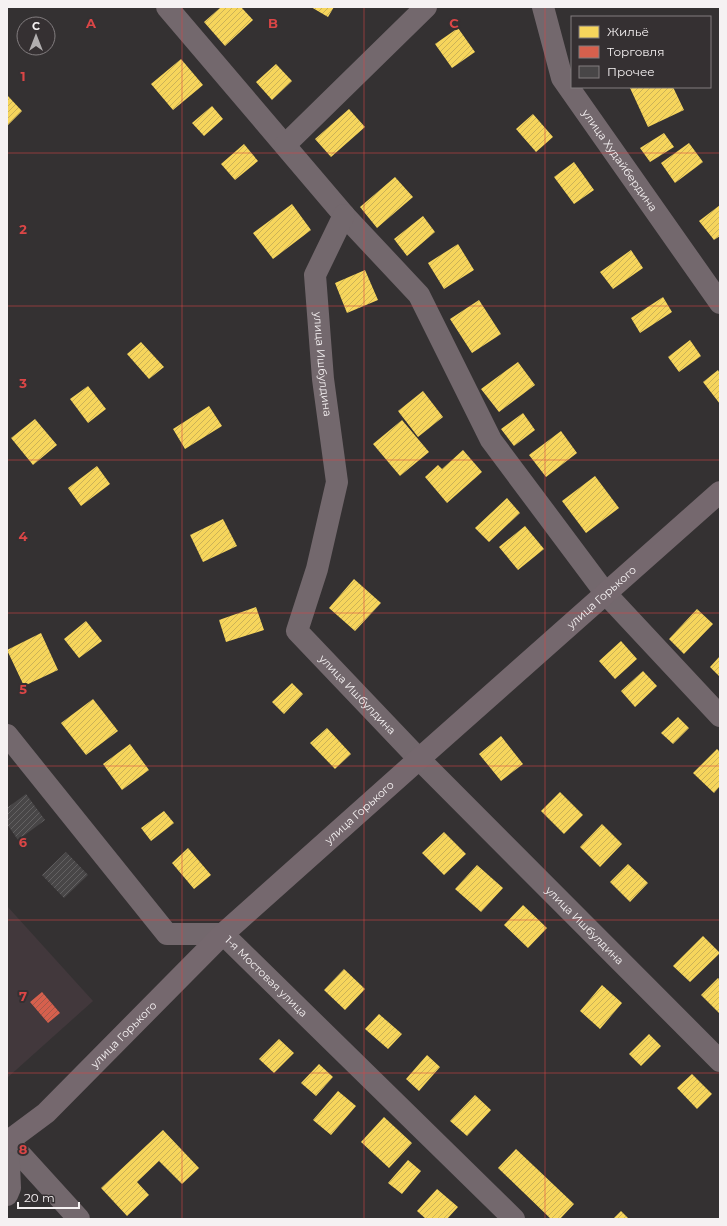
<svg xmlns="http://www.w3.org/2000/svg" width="727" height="1226" viewBox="0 0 727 1226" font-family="Montserrat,sans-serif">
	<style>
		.built { fill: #42383c }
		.homes { fill: url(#homes-hatch) }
		.shops { fill: url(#shops-hatch) }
		.building { fill: url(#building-hatch) }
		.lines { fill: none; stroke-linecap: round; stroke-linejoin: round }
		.minor { stroke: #73686d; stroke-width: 22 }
		.major { stroke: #75686e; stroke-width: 22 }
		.grid { fill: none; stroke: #db4646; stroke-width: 1; stroke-opacity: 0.55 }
		.labels { text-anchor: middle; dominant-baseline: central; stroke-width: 4; stroke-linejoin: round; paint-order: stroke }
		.street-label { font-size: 11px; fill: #f5f1f2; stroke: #353032 }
		.grid-label { font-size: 13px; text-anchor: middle; font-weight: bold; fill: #db4646; stroke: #353032; stroke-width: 4; stroke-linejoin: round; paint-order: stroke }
	</style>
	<defs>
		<pattern id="homes-hatch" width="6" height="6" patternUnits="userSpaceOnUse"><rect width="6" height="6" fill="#f6d55c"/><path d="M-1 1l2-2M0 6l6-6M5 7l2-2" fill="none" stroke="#cbb257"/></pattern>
		<pattern id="shops-hatch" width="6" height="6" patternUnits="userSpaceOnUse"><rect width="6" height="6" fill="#d6604d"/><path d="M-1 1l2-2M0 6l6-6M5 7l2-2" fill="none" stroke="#a5584c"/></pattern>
		<pattern id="building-hatch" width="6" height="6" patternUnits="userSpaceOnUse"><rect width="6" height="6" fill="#484647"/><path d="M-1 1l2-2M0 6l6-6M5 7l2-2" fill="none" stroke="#636162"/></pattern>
	</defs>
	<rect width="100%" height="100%" fill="#343132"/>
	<path class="built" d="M7 906 93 1001 7 1078Z"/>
	<path class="homes" d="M221 7H241L253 20 225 46 204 22Z
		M311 7H334L328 17Z
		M458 28 475 52 452 68 435 44Z
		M181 59 203 85 173 110 151 84Z
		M276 64 292 81 272 100 256 82Z
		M632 87H673L684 110 648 127 630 88Z
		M7 95 22 111 7 126Z
		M212 106 223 119 204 136 192 123Z
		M349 109 365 127 331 157 315 139Z
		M533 114 553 137 536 152 516 129Z
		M664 133 674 147 650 162 640 148Z
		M689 143 703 162 675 183 661 163Z
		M244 144 258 161 235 180 221 164Z
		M574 162 594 190 574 204 554 177Z
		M395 177 413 197 377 228 360 207Z
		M292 204 311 230 273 259 253 233Z
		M720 205V236L714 240 699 221Z
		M423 216 435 232 407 256 394 239Z
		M458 244 474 270 444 289 428 263Z
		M631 250 643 268 613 289 600 272Z
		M365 270 378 300 347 313 335 283Z
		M663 297 672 312 640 333 631 318Z
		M479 300 501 334 472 353 450 319Z
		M690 340 701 356 679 372 668 357Z
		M141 342 164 367 149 379 127 354Z
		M518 362 535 385 499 412 481 389Z
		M718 370 720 374V404L703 382Z
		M88 386 106 409 88 423 70 399Z
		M423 391 443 417 418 437 398 411Z
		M209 406 222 426 185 449 173 429Z
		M523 413 535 430 514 446 501 429Z
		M35 419 57 445 33 465 11 438Z
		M402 420 429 452 400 476 373 444Z
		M561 431 577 453 546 477 529 455Z
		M463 450 482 472 447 503 425 477 438 465 442 469Z
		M97 466 110 484 81 506 68 488Z
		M595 476 619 508 586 533 562 501Z
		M507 498 520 513 489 542 475 528Z
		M223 519 237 546 203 562 190 535Z
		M525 526 544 549 518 570 499 547Z
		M354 579 381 603 355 631 329 608Z
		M256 607 264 630 226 642 219 620Z
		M697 609 713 624 684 654 669 639Z
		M86 621 102 641 79 658 64 639Z
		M41 633 58 670 24 686 7 650Z
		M621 641 637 659 615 679 599 661Z
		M720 656V677L710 667Z
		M643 671 657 686 635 707 621 691Z
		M292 683 303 694 284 714 272 702Z
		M93 699 118 731 86 755 61 723Z
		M678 717 689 728 673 744 661 733Z
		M327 728 351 754 335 769 310 743Z
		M501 736 523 764 501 781 479 754Z
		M130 744 149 770 122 790 103 764Z
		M717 749 720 752V786L714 793 693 773Z
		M560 792 583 815 564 834 541 811Z
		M164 811 174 823 151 841 141 828Z
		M602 824 622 844 600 867 580 847Z
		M444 832 466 854 444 875 422 853Z
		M188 848 211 875 194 889 172 863Z
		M628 864 648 883 630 902 610 882Z
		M477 865 503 888 481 912 455 889Z
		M523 905 547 928 528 948 504 925Z
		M703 936 720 953 690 982 673 966Z
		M344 969 365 989 345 1010 324 990Z
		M718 978 720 980V1014L701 995Z
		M602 985 622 1003 600 1029 580 1011Z
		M379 1014 402 1034 388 1049 365 1029Z
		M649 1034 661 1046 641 1066 629 1054Z
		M279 1039 294 1053 274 1073 259 1059Z
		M427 1055 440 1067 419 1091 406 1079Z
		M319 1064 333 1077 316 1096 301 1083Z
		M692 1074 712 1094 697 1109 677 1088Z
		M338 1091 356 1106 331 1135 313 1120Z
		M475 1095 491 1110 467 1136 450 1121Z
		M384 1117 412 1143 389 1168 361 1142Z
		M163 1130 199 1168 182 1184 159 1161 137 1182 149 1195 127 1216 101 1188Z
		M516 1149 574 1204 560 1219H551L498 1168Z
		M408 1160 421 1171 402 1194 388 1183Z
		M437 1189 458 1207 447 1219H426L417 1211Z
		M621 1211 629 1219H613Z"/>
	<path class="shops" d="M42 992 60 1013 48 1023 30 1002Z"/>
	<path class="building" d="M26 794 45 820 18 840 7 824V808Z
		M66 852 88 875 64 898 42 875Z"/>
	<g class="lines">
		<g class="minor">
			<path d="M167 7 344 215 419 295 491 440 606 594 720 716"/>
			<path id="s1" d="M543 7 562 78 720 303"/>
			<path d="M285 145 426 7"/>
			<path id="s2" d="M344 215 315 275 323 379 337 482 317 569 297 631 419 759 720 1061"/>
			<path id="s3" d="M7 735 167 934H223L514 1219"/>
			<path d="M8 1141 79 1219"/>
			<path d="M7 1195 10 1188 8 1141"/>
		</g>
		<path class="major" id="s4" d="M7 1142 46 1113 223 934 419 759 720 492"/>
	</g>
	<path class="grid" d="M182 7V1219M364 7V1219M545 7V1219M7 153H720M7 306H720M7 460H720M7 613H720M7 766H720M7 920H720M7 1073H720"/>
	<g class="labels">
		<g class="street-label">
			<text stroke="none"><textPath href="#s1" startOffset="174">улица Худайбердина</textPath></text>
			<text stroke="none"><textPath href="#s2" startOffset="156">улица Ишбулдина</textPath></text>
			<text stroke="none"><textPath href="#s4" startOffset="807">улица Горького</textPath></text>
			<text stroke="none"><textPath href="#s2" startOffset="517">улица Ишбулдина</textPath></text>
			<text stroke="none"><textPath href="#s4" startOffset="483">улица Горького</textPath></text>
			<text stroke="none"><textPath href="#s2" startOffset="841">улица Ишбулдина</textPath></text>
			<text stroke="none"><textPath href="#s3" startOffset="372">1-я Мостовая улица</textPath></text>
			<text stroke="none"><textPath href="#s4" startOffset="159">улица Горького</textPath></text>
		</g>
	</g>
	<g class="grid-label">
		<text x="91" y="28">A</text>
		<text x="273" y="28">B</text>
		<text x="454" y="28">C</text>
		<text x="23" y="81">1</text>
		<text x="23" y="234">2</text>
		<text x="23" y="388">3</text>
		<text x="23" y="541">4</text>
		<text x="23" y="694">5</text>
		<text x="23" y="847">6</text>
		<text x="23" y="1001">7</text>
		<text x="23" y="1154">8</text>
	</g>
	<rect width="727" height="1226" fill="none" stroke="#f5f1f2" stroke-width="16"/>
	<rect x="571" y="16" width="140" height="72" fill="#353032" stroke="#827d7f"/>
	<rect x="579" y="26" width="20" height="12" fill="#f6d55c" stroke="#827d7f"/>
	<text x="607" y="36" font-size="12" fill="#f5f1f2">Жильё</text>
	<rect x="579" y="46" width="20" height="12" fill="#d6604d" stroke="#827d7f"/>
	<text x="607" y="56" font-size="12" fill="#f5f1f2">Торговля</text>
	<rect x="579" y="66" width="20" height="12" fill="#484647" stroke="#827d7f"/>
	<text x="607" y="76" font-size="12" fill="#f5f1f2">Прочее</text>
	<g transform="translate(36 36)"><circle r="19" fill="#353032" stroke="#827d7f"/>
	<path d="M0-3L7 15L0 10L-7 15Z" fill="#b1aeaf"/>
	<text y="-6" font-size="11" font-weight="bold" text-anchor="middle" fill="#f5f1f2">С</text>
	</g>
	<path d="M18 1202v6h61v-6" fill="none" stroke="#f5f1f2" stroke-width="2"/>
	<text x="24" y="1202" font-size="12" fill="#f5f1f2" stroke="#353032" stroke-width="3" paint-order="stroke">20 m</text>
</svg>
